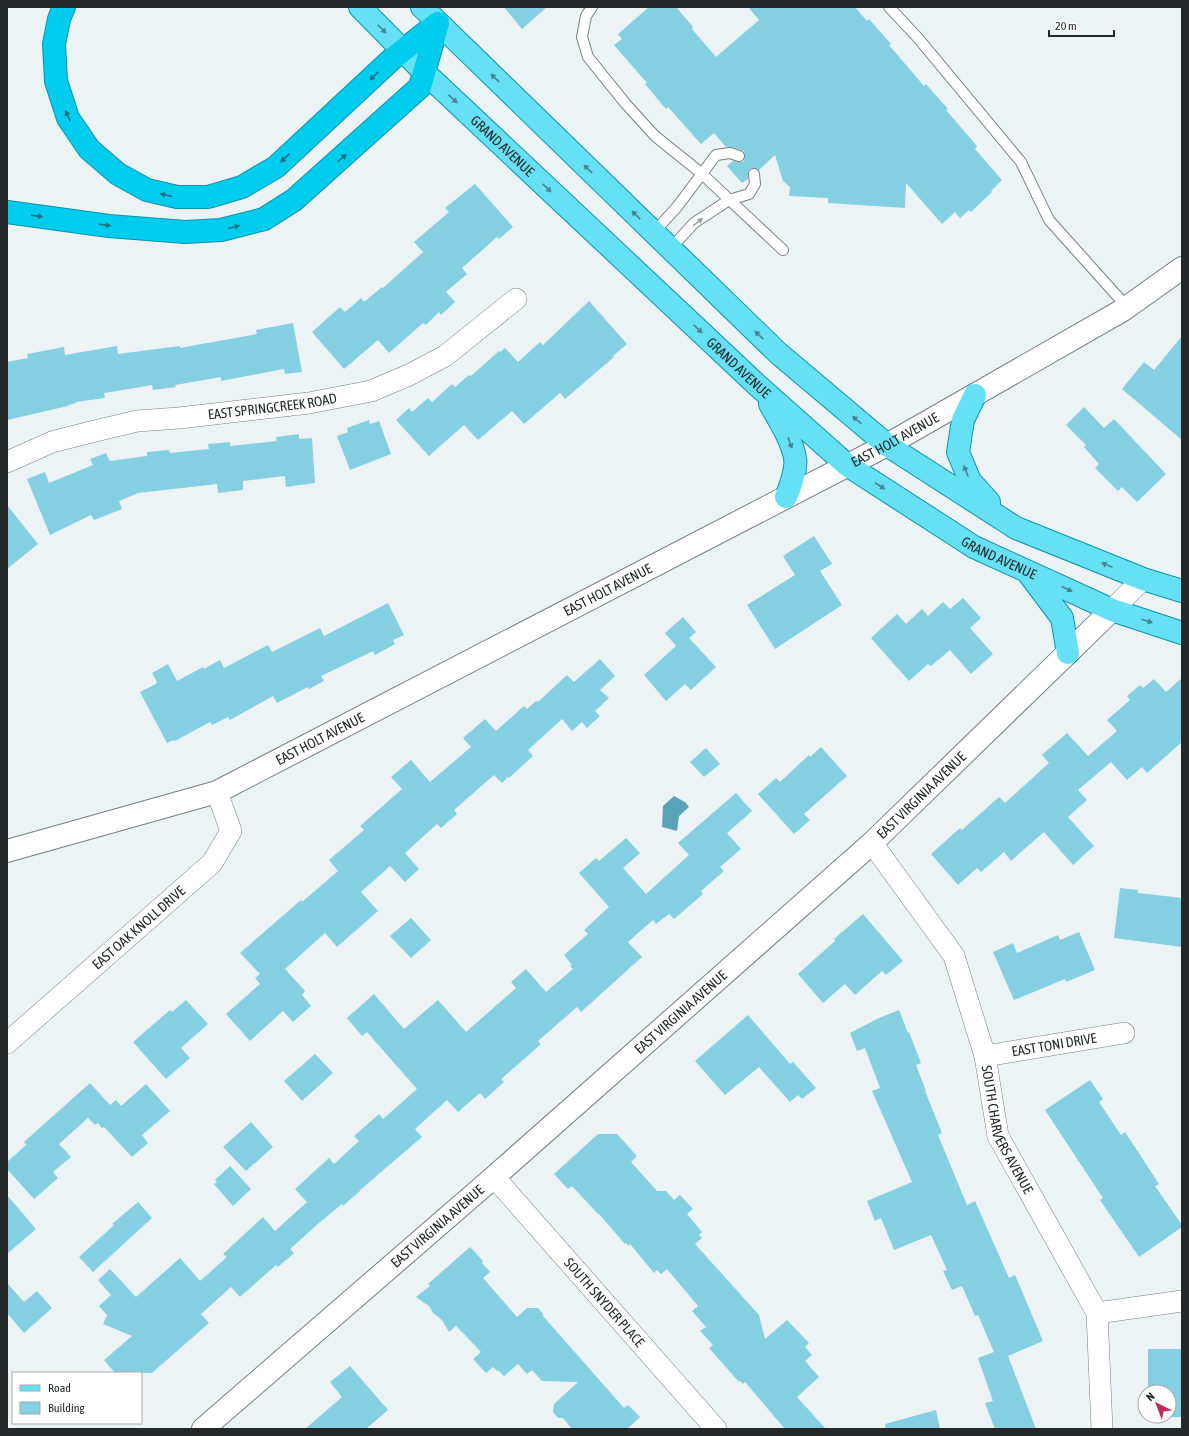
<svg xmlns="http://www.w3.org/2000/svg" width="1189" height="1436" viewBox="0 0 1189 1436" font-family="'Asap Condensed',sans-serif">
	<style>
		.water { fill: #59a4b6 }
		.building { fill: #84cfe2 }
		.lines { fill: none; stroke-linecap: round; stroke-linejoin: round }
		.service-casing { stroke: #777e7f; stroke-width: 12 }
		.minor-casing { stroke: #777e7f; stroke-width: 22 }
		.tertiary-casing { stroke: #777e7f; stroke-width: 24 }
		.primary-casing { stroke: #0d93a9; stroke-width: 24 }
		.motorway-casing { stroke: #0d93a9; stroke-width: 24 }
		.service { stroke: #fff; stroke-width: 10 }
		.minor { stroke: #fff; stroke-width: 21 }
		.tertiary { stroke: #fff; stroke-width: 22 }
		.primary { stroke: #66e0f5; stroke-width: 22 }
		.motorway { stroke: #0ce; stroke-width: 22 }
		.oneway { fill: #46848f }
		.oneway2 { fill: #147282 }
		.oneway3 { fill: #9d9e9f }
		.labels { text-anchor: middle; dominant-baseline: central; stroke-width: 3; stroke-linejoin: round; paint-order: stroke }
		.street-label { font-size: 14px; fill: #252829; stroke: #fff }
	</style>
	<rect width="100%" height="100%" fill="#ecf3f5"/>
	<path class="water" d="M674 796 685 802 689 807 679 816 677 831 662 827 663 806Z"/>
	<path class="building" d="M504 7H547L522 29Z
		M649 7H676L693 27 692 29 716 57 759 20 748 7H855L867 21 869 19 891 44 889 45 924 86 926 84 948 109 946 110 977 146 975 149 1002 180 991 191 992 192 971 212 969 210 960 218 955 212 942 224 906 183 905 208 828 203V198L789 196 790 187 783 181 775 155 759 170 754 168 750 169 748 172V179L742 183 727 166 733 161 740 162 744 161 745 155 744 151 732 147H726L714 133 701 144 668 107 666 109 645 84 647 83 614 45 622 39 618 34Z
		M475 184 513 227 499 239 497 237 462 268 467 274 446 292 455 302 441 315 439 312 426 325 423 323 389 353 378 340 344 369 312 332 340 307 345 312 361 298 364 302 382 287 383 288 423 252 414 242 449 212 445 208Z
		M589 301 627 344 613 356 614 357 565 399 560 393 524 424 512 411 478 440 464 425 429 456 396 420 409 408 412 412 428 398 432 402 452 384 455 387 469 375 471 376 499 351 500 352 505 348 518 362 540 342 543 345Z
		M293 323 302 372 285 374 284 369 221 381V377L175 385 176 387 153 390 152 385 135 388 104 393 105 398 76 402V403L68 405V406L7 420V362L28 358 27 354 64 347 65 355 117 346 118 354 180 346V348L257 334 256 330Z
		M1182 336V440L1122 389 1144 362 1154 370Z
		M1084 407 1104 428 1114 419 1166 474 1137 502 1122 487 1118 491 1095 468 1099 464 1084 447 1086 445 1066 425Z
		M369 420 370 424 379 421 391 454 350 470 337 436 348 432 347 428Z
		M299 434V439L312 438 315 483 286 487 285 476 243 481V490L218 493 217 484 138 493 119 501 122 509 94 520 91 515 50 535 27 479 45 472 49 483 93 465 90 459 106 453 110 461 147 456V452L169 450 170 453 209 449 208 444 230 442V446L277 441 276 437Z
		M7 505 38 544 7 569Z
		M814 536 832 564 820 571 842 605 775 649 747 605 795 575 783 556Z
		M963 598 981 618 970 628 993 654 971 674 950 650 931 666 928 664 909 681 871 638 897 614 906 624 922 609 928 616 943 602 950 609Z
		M388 603 404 635 393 640 395 644 375 655 373 651 321 676 324 681 309 689 308 687 277 703 273 696 230 720 228 717 212 725 210 722 175 741 174 740 167 743 140 692 156 684 157 682 152 673 168 664 177 681 203 667 204 669 220 660 224 668 268 645 272 652 320 628 324 636Z
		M683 617 696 632 689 638 716 667 691 690 685 684 666 701 644 675 676 646 665 633Z
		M600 659 615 676 600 690 609 698 595 711 600 716 587 728 582 722 572 731 562 719 528 750 533 756 509 778 508 777 502 783 494 775 454 810 457 814 441 828 437 824 405 853 419 869 405 882 390 866 361 892 378 911 337 947 325 933 285 969 305 991 302 995 311 1006 293 1022 283 1011 250 1041 226 1014 260 984 255 978 260 974 240 953 301 900 302 902 338 871 329 860 364 830 360 826 402 789 391 777 411 760 430 782 471 747 463 738 485 719 496 731 524 706 527 709 536 701 538 702 567 675 574 682Z
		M1182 678V742L1147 773 1142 767 1127 780 1111 762 1078 790 1087 800 1068 817 1094 846 1073 865 1044 832 1011 861 1004 852 981 872 977 868 958 885 931 854 960 828 962 830 999 797 1005 803 1049 763 1042 755 1067 733 1088 756 1117 731 1107 720 1130 700 1127 696 1140 685 1143 688 1154 679 1166 692Z
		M821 747 847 776 804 814 810 820 794 834 758 794 776 778 780 782 809 755 810 757Z
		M706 748 720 764 704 777 690 762Z
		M736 793 752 811 727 833 741 849 720 867 724 871 701 891 703 894 674 919 669 914 656 924 653 920 628 942 642 957 581 1012 577 1007 538 1041 541 1044 501 1079 504 1082 485 1099 480 1093 458 1112 447 1100 415 1129 422 1137 359 1191H360L343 1206 342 1204 319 1223 290 1249 294 1253 278 1267 276 1265 240 1297 231 1287 201 1314 209 1323 152 1373H115L104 1360 132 1336 103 1324 107 1315 99 1306 111 1295 98 1280 110 1269 136 1297 180 1258 200 1281 227 1257 223 1254 263 1217 275 1231 307 1202 295 1189 329 1158 334 1164 359 1141 354 1136 379 1114 383 1119 417 1089 367 1032 362 1036 347 1018 374 994 404 1029 438 1000 466 1032 516 988 511 982 526 969 546 992 573 969 570 966 572 965 564 955 588 934 584 930 609 907 579 873 596 858 599 861 626 838 640 853 623 868 646 894 689 855 678 843Z
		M1120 888 1138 890V893L1182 898V947L1114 938Z
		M863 914 903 961 886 975 882 971 855 995 845 984 823 1003 798 974 835 941 834 939Z
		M411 918 431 940 411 958 390 936Z
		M1079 932 1095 970 1066 982 1065 979 1014 1000 993 952 1013 943 1017 953 1058 935 1060 940Z
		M186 1000 208 1024 181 1048 190 1058 166 1079 133 1042 170 1010 172 1012Z
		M899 1010 908 1033 909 1032 921 1063 916 1065 926 1091H925L942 1133 938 1135 967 1205 975 1201 1009 1278 1015 1275 1043 1341 1008 1356 1036 1429H995L985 1403 993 1401 978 1358 994 1352 978 1315 975 1316 962 1286 952 1290 943 1271 947 1270 931 1235 894 1250 881 1218 875 1221 867 1201 912 1182 872 1091 880 1088 865 1048 857 1051 850 1033 877 1019Z
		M748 1015 790 1064 793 1062 816 1088 802 1099 798 1095 790 1102 759 1067 725 1095 695 1061Z
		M315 1054 333 1073 302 1101 284 1081Z
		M1090 1080 1103 1099 1099 1102 1121 1135 1125 1132 1159 1184 1155 1186 1182 1225V1227L1139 1257 1100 1200 1103 1198 1045 1110Z
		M90 1083 110 1105 116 1100 121 1106 146 1084 170 1111 142 1135 148 1143 132 1157 104 1127 102 1128 98 1123 95 1125 88 1118 59 1144 71 1157 53 1172 58 1178 34 1199 7 1169V1162L26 1145 24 1142Z
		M251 1122 273 1147 246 1171 223 1147Z
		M598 1134H617L637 1156 631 1162 657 1191H666L674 1200 680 1195 693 1209 687 1214 702 1232 699 1235 702 1238 695 1244 759 1315 765 1339 787 1320 809 1343 805 1347 812 1355 805 1361 819 1377 797 1397 826 1429H785L745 1382 743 1384 740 1381 739 1382 709 1348 713 1345 700 1331 706 1327 692 1311 698 1306 667 1269 661 1274 657 1270 654 1273 630 1244 628 1246 626 1243 625 1244 599 1214H598L572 1186 568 1189 554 1174Z
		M230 1166 251 1189 233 1206 214 1184 217 1182 215 1180Z
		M7 1195 36 1229 7 1254Z
		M138 1202 152 1218 93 1272 79 1257 114 1225 112 1224Z
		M470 1247 483 1261 482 1263 490 1272 483 1278 517 1317 527 1308H538L543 1314V1316L624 1408 628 1405 640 1417 627 1429H572L563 1418H558L553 1412 554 1404 578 1382 542 1381 532 1370 527 1374 518 1364 504 1376 498 1370 497 1371 493 1367 486 1373 473 1359 481 1352 464 1334 456 1326 449 1332 442 1320 433 1313 429 1306 416 1297 430 1286 428 1284Z
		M7 1283 24 1302 37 1291 52 1308 24 1333 7 1313Z
		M1148 1349H1182V1417H1148L1169 1416V1392H1148Z
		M350 1366 388 1410 366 1429H305L342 1397 330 1382Z
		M936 1410 940 1429H886L885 1424Z"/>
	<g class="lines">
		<defs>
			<path id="service" d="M592 7 586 16 582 37 588 57 625 103 655 136 701 173 783 250
				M889 7 918 38 1021 162 1049 220 1127 307
				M654 232 677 207 716 155 730 153 739 156
				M671 248 694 223 729 200 749 194 755 184 754 174"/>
			<g id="minor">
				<path id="s1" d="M7 462 52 442 91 432 137 421 179 418 309 403 371 391 409 375 445 356 516 299"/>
				<path d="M1112 610 1143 579"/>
				<path id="s2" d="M872 843 954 956 985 1056 998 1136 1097 1313 1102 1429"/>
				<path id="s3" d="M7 1043 212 863 231 831 217 792"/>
				<path id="s4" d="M985 1056 1124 1033"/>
				<path id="s5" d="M494 1177 716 1429"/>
				<path d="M1097 1313 1182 1301"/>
			</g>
			<g id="tertiary">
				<path id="s6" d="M7 851 217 792 887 445 1123 310 1182 268"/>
				<path id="s7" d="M203 1429 494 1177 872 843 1112 610"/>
			</g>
			<g id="primary">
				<path id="s8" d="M360 7 424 72 757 385 847 465 974 547 1112 610 1182 633"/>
				<path d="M422 7 778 353 887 445 1016 528 1143 579 1182 591"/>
				<path d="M975 395 963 420 958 452 970 481 989 502"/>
				<path d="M770 404C779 420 792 440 795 458 797 468 790 488 786 497"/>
				<path d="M1029 574 1062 618 1068 653"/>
			</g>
			<path id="motorway" d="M64 7 59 19 54 44 56 81 68 118 89 149 118 174 147 190 177 197H208L242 187 276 167 392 59 438 23
				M7 212 109 226 185 232 221 230 264 219 294 200 420 87 438 23"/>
		</defs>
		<use href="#service" class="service-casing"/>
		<use href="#minor" class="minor-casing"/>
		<use href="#tertiary" class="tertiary-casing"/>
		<use href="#primary" class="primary-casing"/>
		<use href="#motorway" class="motorway-casing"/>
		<use href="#service" class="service"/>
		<use href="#minor" class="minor"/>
		<use href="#tertiary" class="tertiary"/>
		<use href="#primary" class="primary"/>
		<use href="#motorway" class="motorway"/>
	</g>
	<defs><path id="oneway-solid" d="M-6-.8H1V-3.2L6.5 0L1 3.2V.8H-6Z"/></defs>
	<g class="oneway">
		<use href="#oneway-solid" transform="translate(382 29) rotate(45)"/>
		<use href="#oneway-solid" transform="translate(495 78) rotate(-136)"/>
		<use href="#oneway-solid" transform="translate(453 99) rotate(43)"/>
		<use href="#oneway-solid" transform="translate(588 169) rotate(-136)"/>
		<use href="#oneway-solid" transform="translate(547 188) rotate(43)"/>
		<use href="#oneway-solid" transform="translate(636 215) rotate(-136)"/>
		<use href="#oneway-solid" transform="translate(698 329) rotate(43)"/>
		<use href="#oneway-solid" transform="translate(759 335) rotate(-136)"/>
		<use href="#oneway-solid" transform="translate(857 420) rotate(-140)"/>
		<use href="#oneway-solid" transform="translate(790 443) rotate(70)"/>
		<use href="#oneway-solid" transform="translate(966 471) rotate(-112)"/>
		<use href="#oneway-solid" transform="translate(880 486) rotate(33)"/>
		<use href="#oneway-solid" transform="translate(1107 565) rotate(-158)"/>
		<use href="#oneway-solid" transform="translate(1067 589) rotate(25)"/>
		<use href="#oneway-solid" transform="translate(1147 621) rotate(18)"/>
	</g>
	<g class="oneway2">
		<use href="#oneway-solid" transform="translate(374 76) rotate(137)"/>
		<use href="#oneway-solid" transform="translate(68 116) rotate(-114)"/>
		<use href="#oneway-solid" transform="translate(285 158) rotate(137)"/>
		<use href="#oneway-solid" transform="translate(342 158) rotate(-42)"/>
		<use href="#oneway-solid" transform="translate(166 195) rotate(-167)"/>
		<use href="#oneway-solid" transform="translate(37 216) rotate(8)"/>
		<use href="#oneway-solid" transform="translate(105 225) rotate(7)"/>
		<use href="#oneway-solid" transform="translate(234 227) rotate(-14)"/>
	</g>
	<use class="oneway3" href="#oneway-solid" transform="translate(698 222) rotate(-37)"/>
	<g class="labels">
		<g class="street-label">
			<text stroke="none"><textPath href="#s8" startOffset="199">GRAND AVENUE</textPath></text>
			<text stroke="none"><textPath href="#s8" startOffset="523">GRAND AVENUE</textPath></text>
			<text stroke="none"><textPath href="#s1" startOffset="273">EAST SPRINGCREEK ROAD</textPath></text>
			<text stroke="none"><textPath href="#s6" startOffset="982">EAST HOLT AVENUE</textPath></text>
			<text stroke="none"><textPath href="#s8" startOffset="847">GRAND AVENUE</textPath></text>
			<text stroke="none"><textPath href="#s6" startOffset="658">EAST HOLT AVENUE</textPath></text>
			<text stroke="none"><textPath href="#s6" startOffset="334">EAST HOLT AVENUE</textPath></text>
			<text stroke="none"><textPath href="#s7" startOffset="958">EAST VIRGINIA AVENUE</textPath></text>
			<text stroke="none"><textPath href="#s3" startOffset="175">EAST OAK KNOLL DRIVE</textPath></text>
			<text stroke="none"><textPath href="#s7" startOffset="634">EAST VIRGINIA AVENUE</textPath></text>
			<text stroke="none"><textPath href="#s4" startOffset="70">EAST TONI DRIVE</textPath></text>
			<text stroke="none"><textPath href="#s2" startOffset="322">SOUTH CHARVERS AVENUE</textPath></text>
			<text stroke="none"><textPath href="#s7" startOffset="310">EAST VIRGINIA AVENUE</textPath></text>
			<text stroke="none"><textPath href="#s5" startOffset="167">SOUTH SNYDER PLACE</textPath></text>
		</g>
	</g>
	<rect width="1189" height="1436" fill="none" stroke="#252829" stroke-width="16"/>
	<rect x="12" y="1372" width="130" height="52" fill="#ffffff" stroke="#a8a9a9"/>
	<rect x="20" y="1385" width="20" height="6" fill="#66e0f5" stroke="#a8a9a9"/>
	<text x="48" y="1392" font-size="12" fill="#252829">Road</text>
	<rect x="20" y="1402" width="20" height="12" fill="#84cfe2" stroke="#a8a9a9"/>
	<text x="48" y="1412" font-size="12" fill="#252829">Building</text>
	<g transform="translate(1157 1404) rotate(318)"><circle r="19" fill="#ffffff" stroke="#a8a9a9"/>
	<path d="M0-3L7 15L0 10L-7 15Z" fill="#ba2c5c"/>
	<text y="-6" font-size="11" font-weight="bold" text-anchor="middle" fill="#252829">N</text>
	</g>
	<path d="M1049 30v6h65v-6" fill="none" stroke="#252829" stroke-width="2"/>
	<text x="1055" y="30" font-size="12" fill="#252829" stroke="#ffffff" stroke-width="3" paint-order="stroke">20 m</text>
</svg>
